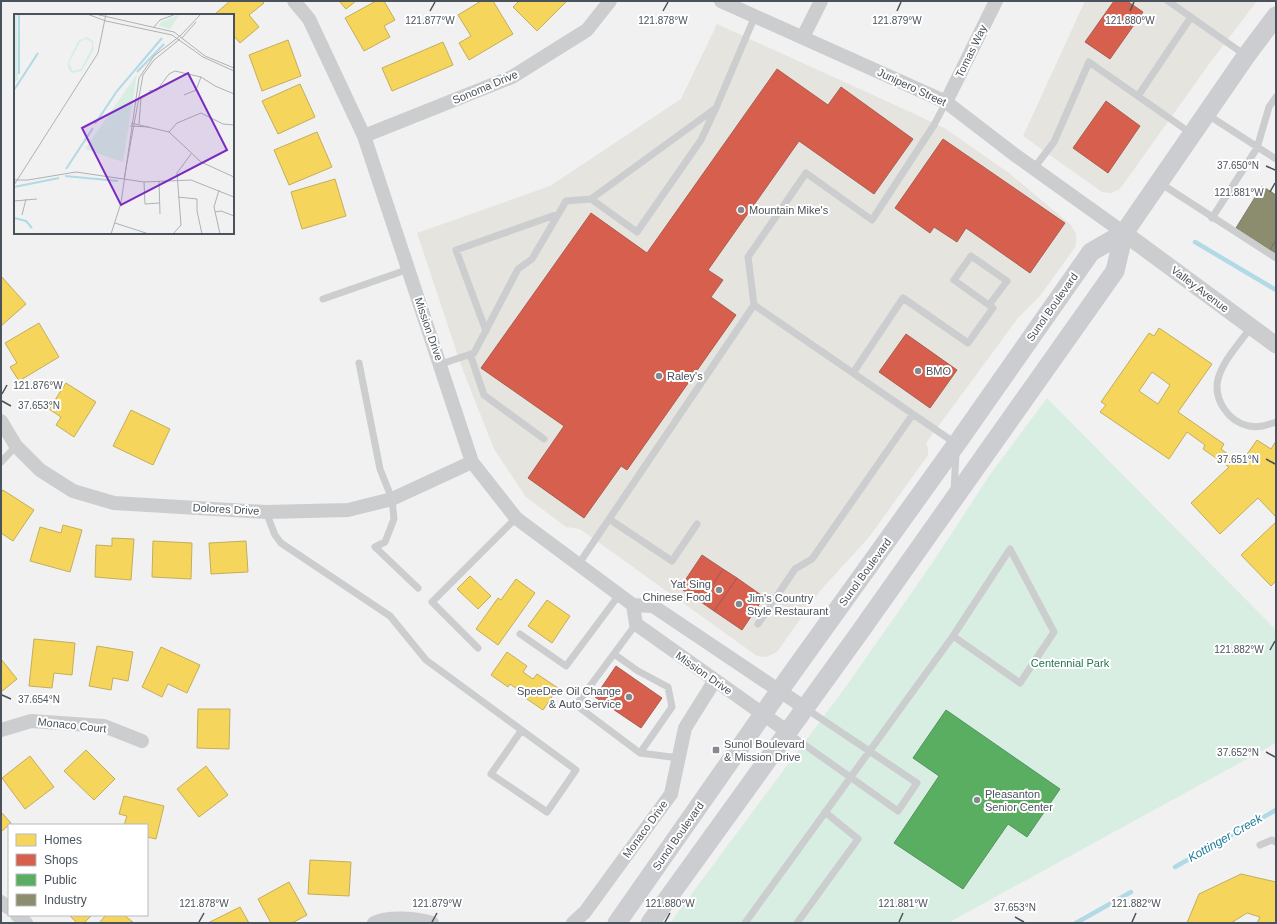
<svg xmlns="http://www.w3.org/2000/svg" width="1277" height="924" viewBox="0 0 1277 924" font-family="Helvetica,sans-serif">
	<style>
		.commercial { fill: #e5e4df }
		.green { fill: #d8eee2 }
		.homes { fill: #f6d55c; stroke: #c2ae5c; fill-rule: evenodd }
		.shops { fill: #d6604d; stroke: #ac5c51 }
		.public { fill: #5aae61; stroke: #55925f }
		.industry { fill: #8c8c6e; stroke: #787b68 }
		.lines { fill: none; stroke-linecap: round; stroke-linejoin: round }
		.stream { stroke: #b1d9e6; stroke-width: 4.5 }
		.service { stroke: #cbcdcf; stroke-width: 7 }
		.minor { stroke: #cbcdcf; stroke-width: 14 }
		.tertiary { stroke: #cbcdcf; stroke-width: 17 }
		.secondary { stroke: #cccdd0; stroke-width: 19 }
		.ticks { fill: none; stroke: #4a525b; stroke-width: 1.5 }
		.poi-dot { fill: #848a90; stroke: #fff; stroke-width: 1.5 }
		.labels { text-anchor: middle; dominant-baseline: central; stroke-width: 4; stroke-linejoin: round; paint-order: stroke }
		.street-label { font-size: 11px; fill: #4a525b; stroke: #fff }
		.poi-label { font-size: 11px; fill: #4a525b; stroke: #fff; text-anchor: start }
		.park-label { font-size: 11px; fill: #22764f; stroke: #fff }
		.water-label { font-size: 12px; font-style: italic; fill: #1d7c9c; stroke: #fff }
		.inset-river { fill: none; stroke: #b1d9e6; stroke-width: 2 }
		.inset-road { fill: none; stroke: #aeb1b5; stroke-width: 1 }
		.view { fill: #7b2cbf; fill-opacity: 0.15; stroke: #7b2cbf; stroke-width: 2 }
		.inset-edge { fill: none; stroke: #4a525b; stroke-width: 2 }
		.ticks-label { font-size: 10px; text-anchor: middle; fill: #4a525b; stroke: #fff; stroke-width: 4; stroke-linejoin: round; paint-order: stroke }
	</style>
	<rect width="100%" height="100%" fill="#f1f1f1"/>
	<path class="commercial" d="M1085 1H1257L1212 60 1120 189 1111 193 1102 192 1023 136Z
		M717 24 919 116 946 129 1009 173 1071 225 1076 234V246L1040 296 1018 318 926 443 928 448V455L870 536 820 591 777 652 766 657 757 656 580 529 566 527 526 497 494 449 462 368 417 233 550 186 681 99Z"/>
	<path class="green" d="M1047 398 1276 630V743L948 923H670L847 685 933 562 989 476Z"/>
	<path class="homes" d="M230 1H262L264 3 249 15 259 27 240 43 233 35V15H216L215 14Z
		M339 1H356L346 9Z
		M376 1H384L395 20 384 26 390 37 364 51 345 18Z
		M481 1H493L513 34 469 60 459 43 471 36 458 15Z
		M519 1H567L537 31 513 7Z
		M288 40 301 76 262 91 249 55Z
		M443 42 453 65 392 91 382 68Z
		M300 84 315 117 278 134 262 101Z
		M317 132 332 167 289 185 274 150Z
		M335 179 346 216 302 229 291 192Z
		M1 276 26 304 1 326Z
		M39 323 59 357 19 381 10 367 17 363 5 343Z
		M1159 328 1212 364 1178 412 1224 444 1221 449 1237 461 1240 458 1243 460 1257 440 1271 449 1276 441V517L1258 498 1220 534 1191 503 1229 467 1203 449 1205 445 1187 432 1169 459 1100 412 1106 405 1101 402 1149 333 1154 336ZM1152 372 1170 385 1158 404 1139 391Z
		M66 383 96 402 74 437 56 425 61 417 49 409Z
		M131 410 170 429 153 465 113 446Z
		M3 490 34 510 13 541 1 533V493Z
		M1276 522V581L1271 586 1241 555Z
		M63 525 82 530 70 572 30 561 40 527 61 533Z
		M112 538 134 539 131 580 95 577 96 545 112 546Z
		M153 541 192 543 191 579 152 577Z
		M246 541 248 572 211 574 209 543Z
		M470 576 491 596 478 609 457 589Z
		M516 579 535 593 498 645 476 629 498 598 501 600Z
		M547 600 570 616 552 643 528 626Z
		M34 639 75 643 72 675 54 673 52 688 29 686Z
		M97 646 133 652 128 681 113 678 111 690 89 686Z
		M161 647 200 665 187 693 168 684 162 697 142 687Z
		M507 652 527 666 523 672 533 679 537 674 558 688 543 710 521 695 523 693 510 684 508 687 491 675Z
		M1 659 17 679 1 692Z
		M198 709H230L229 749 197 748Z
		M86 750 115 779 94 800 64 771Z
		M30 756 54 787 25 809 2 778Z
		M206 766 228 795 199 817 177 789Z
		M124 796 164 806 156 839 147 837V825H124L127 816 119 814Z
		M1 812 11 823 1 832Z
		M310 860 351 862 349 896 308 894Z
		M1241 874 1276 882V923H1257L1260 917 1247 913 1231 923H1187L1199 894Z
		M289 882 307 915 292 923H271L258 899Z
		M240 907 249 923H208Z
		M69 915H92L84 923H77Z
		M106 915H124L134 923H99Z"/>
	<path class="shops" d="M1114 1H1127L1143 12 1110 59 1085 42Z
		M777 69 828 105 841 87 913 139 874 194 799 141 708 270 723 280 711 297 736 315 627 470 621 466 584 518 528 478 564 426 481 368 591 213 647 253Z
		M1106 101 1140 126 1108 173 1073 148Z
		M943 139 1065 223 1030 273 966 228 957 242 934 227 930 233 895 208Z
		M906 334 957 370 930 408 879 372Z
		M702 555 723 569 701 602 680 588Z
		M723 569 737 578 714 611 701 602Z
		M737 578 764 597 742 630 714 611Z
		M616 666 662 698 641 728 595 697Z"/>
	<path class="public" d="M946 710 1060 789 1027 837 1008 824 963 889 894 843 939 776 913 758Z"/>
	<path class="industry" d="M1262 186 1276 195V240L1270 250 1236 228Z
		M1276 240V253L1270 250Z"/>
	<g class="lines">
		<path class="stream" d="M1195 242 1276 290
			M1175 867 1276 810
			M1076 923 1131 892"/>
		<path class="service" d="M1168 1 1245 55
			M1138 96 1191 17
			M1208 115 1276 159
			M1034 168 1054 142 1089 62 1192 134
			M1160 183 1276 258
			M591 199 637 232 701 140 715 110
			M1212 218 1257 148 1269 107 1276 97
			M323 299 409 269
			M754 305 955 443
			M1251 327C1240 343 1223 360 1218 379 1213 400 1229 422 1249 426 1259 428 1267 425 1276 422
			M486 331 456 250 558 214
			M470 354 484 395 544 439
			M359 363 380 469 392 499 394 519 385 542 375 547 418 588
			M441 364 474 353 518 269 532 259 566 201 591 199 716 108 755 16
			M853 373 903 298 968 343 993 308 954 280 971 256 1007 281 989 305
			M1 462 16 446
			M954 491 956 453
			M266 512 275 535 281 543 390 616 426 660 576 770 547 812 491 774 521 731
			M609 519 672 561 697 524
			M578 565 754 305 748 257 806 173 872 220 934 125 946 102
			M636 624 576 705 640 753 679 758
			M758 624 795 569 812 559 913 414
			M520 634 566 666 619 595
			M478 648 432 602 516 518
			M614 654 638 671 668 687 672 707 640 753
			M788 733 898 811 917 783 805 708
			M1260 845 1272 840 1276 842
			M745 923 953 636 1010 549 1054 632 1020 683 953 636
			M797 923 858 839 825 812"/>
		<path class="minor" d="M294 1 309 19 364 136 472 462 516 518 633 605 653 606 805 708
			M721 1 946 102 1015 155 1124 233
			M803 37 821 1
			M946 102 996 1
			M364 136 512 77 587 30 610 1
			M1 421 16 446 40 470 73 491 114 503 266 512 348 510 392 499 472 462
			M633 605 636 624 788 732
			M1 730 31 721 104 726 142 741
			M1 902 9 908
			M17 915 26 923
			M374 923C388 916 417 918 432 923
			M573 923 585 912 671 794 685 728 715 680"/>
		<path class="tertiary" d="M1124 233 1276 345"/>
		<path class="secondary" d="M617 923 787 680 960 439 1091 252 1124 233
			M650 923 862 629 1115 271 1124 233 1246 56 1276 16"/>
	</g>
	<path class="ticks" d="M430 11 435 2M663 11 668 2M897 11 901 2M1130 11 1134 2M1266 166 1275 170M1270 192 1275 183M2 394 7 385M2 401 11 406M1266 459 1275 464M1270 650 1275 641M2 695 11 699M1266 752 1275 757M1015 917 1024 922M199 922 204 913M432 922 437 913M665 922 670 913M899 922 903 913M1132 922 1136 913"/>
	<g class="poi-dot">
		<circle cx="741" cy="210" r="4"/>
		<circle cx="918" cy="371" r="4"/>
		<circle cx="659" cy="376" r="4"/>
		<circle cx="719" cy="590" r="4"/>
		<circle cx="739" cy="604" r="4"/>
		<circle cx="629" cy="697" r="4"/>
		<rect x="712" y="746" width="8" height="8" rx="2"/>
		<circle cx="977" cy="800" r="4"/>
	</g>
	<g class="labels">
		<g class="street-label">
			<text transform="translate(971 51) rotate(-64)">Tomas Way</text>
			<text transform="translate(485 87) rotate(-23)">Sonoma Drive</text>
			<text transform="translate(912 87) rotate(25)">Junipero Street</text>
			<text transform="translate(1200 289) rotate(37)">Valley Avenue</text>
			<text transform="translate(1052 307) rotate(-55)">Sunol Boulevard</text>
			<text transform="translate(429 329) rotate(71)">Mission Drive</text>
			<text transform="translate(226 509) rotate(3)">Dolores Drive</text>
			<text transform="translate(865 572) rotate(-54)">Sunol Boulevard</text>
			<text transform="translate(704 673) rotate(35)">Mission Drive</text>
			<text transform="translate(72 725) rotate(6)">Monaco Court</text>
			<text transform="translate(645 829) rotate(-54)">Monaco Drive</text>
			<text transform="translate(678 836) rotate(-55)">Sunol Boulevard</text>
		</g>
		<g class="poi-label">
			<text x="749" y="210">Mountain Mike's</text>
			<text x="926" y="371">BMO</text>
			<text x="667" y="376">Raley's</text>
			<text x="711" y="584" text-anchor="end">Yat Sing<tspan x="711" dy="13">Chinese Food</tspan></text>
			<text x="747" y="598">Jim's Country<tspan x="747" dy="13">Style Restaurant</tspan></text>
			<text x="621" y="691" text-anchor="end">SpeeDee Oil Change<tspan x="621" dy="13">&amp; Auto Service</tspan></text>
			<text x="724" y="744">Sunol Boulevard<tspan x="724" dy="13">&amp; Mission Drive</tspan></text>
			<text x="985" y="794">Pleasanton<tspan x="985" dy="13">Senior Center</tspan></text>
		</g>
		<g class="park-label">
			<text x="1070" y="663">Centennial Park</text>
		</g>
		<g class="water-label">
			<text transform="translate(1225 838) rotate(-30)">Kottinger Creek</text>
		</g>
	</g>
	<g transform="translate(14 14)">
		<rect width="220" height="220" fill="#f1f1f1"/>
		<path d="M0 0H3L4 65 0 69ZM166 0 156 15 145 12 147 8ZM73 23 79 27 80 35 68 57 58 59 54 54V48L64 27ZM72 25 78 28V34L67 55 59 57 55 49 66 28ZM123 60 109 148 71 135Z" fill="#d8eee2" fill-rule="evenodd"/>
		<path class="inset-river" d="M5 0V60M123 58 150 30M0 76 24 39M81 110 103 77 148 24M52 155 79 114M51 162 104 167M0 173 45 164M0 204 12 207 18 214"/>
		<path class="inset-road" d="M73 0 92 7 158 21 189 43 220 57M81 0 160 18 191 42 220 54M140 13 146 6 162 0M166 22 187 0M168 24 182 8M135 77 143 76 155 60 161 57 187 63 201 72 220 80M170 81 182 76 187 63M117 109 155 118 187 148 220 163M125 110 127 83 144 74M116 112 135 113M155 118 163 109 187 99 209 110 220 111M110 165 129 61 140 46 166 25M0 166H14L62 158 130 168 177 166 220 183M145 167 146 200M130 168 131 190 145 189M0 171 84 39 92 0M205 176 200 193 206 220M164 183 183 185V197L188 220M0 187 23 185M201 198 207 197 220 202M8 201 12 185M101 209 135 220M97 220 107 189 125 64 140 42 166 22M159 220 167 211 163 159 177 140"/>
		<path class="view" d="M174 59 213 136 107 191 68 114Z"/>
		<rect width="220" height="220" class="inset-edge"/>
	</g>
	<g class="ticks-label">
		<text x="430" y="24">121.877°W</text>
		<text x="663" y="24">121.878°W</text>
		<text x="897" y="24">121.879°W</text>
		<text x="1130" y="24">121.880°W</text>
		<text x="1238" y="169">37.650°N</text>
		<text x="1239" y="196">121.881°W</text>
		<text x="38" y="389">121.876°W</text>
		<text x="39" y="409">37.653°N</text>
		<text x="1238" y="463">37.651°N</text>
		<text x="1239" y="653">121.882°W</text>
		<text x="39" y="703">37.654°N</text>
		<text x="1238" y="756">37.652°N</text>
		<text x="204" y="907">121.878°W</text>
		<text x="437" y="907">121.879°W</text>
		<text x="670" y="907">121.880°W</text>
		<text x="903" y="907">121.881°W</text>
		<text x="1136" y="907">121.882°W</text>
		<text x="1015" y="911">37.653°N</text>
	</g>
	<rect width="1277" height="924" fill="none" stroke="#4a525b" stroke-width="4"/>
	<rect x="8" y="824" width="140" height="92" fill="#ffffff" stroke="#b7babd"/>
	<rect x="16" y="834" width="20" height="12" fill="#f6d55c" stroke="#b7babd"/>
	<text x="44" y="844" font-size="12" fill="#4a525b">Homes</text>
	<rect x="16" y="854" width="20" height="12" fill="#d6604d" stroke="#b7babd"/>
	<text x="44" y="864" font-size="12" fill="#4a525b">Shops</text>
	<rect x="16" y="874" width="20" height="12" fill="#5aae61" stroke="#b7babd"/>
	<text x="44" y="884" font-size="12" fill="#4a525b">Public</text>
	<rect x="16" y="894" width="20" height="12" fill="#8c8c6e" stroke="#b7babd"/>
	<text x="44" y="904" font-size="12" fill="#4a525b">Industry</text>
</svg>
